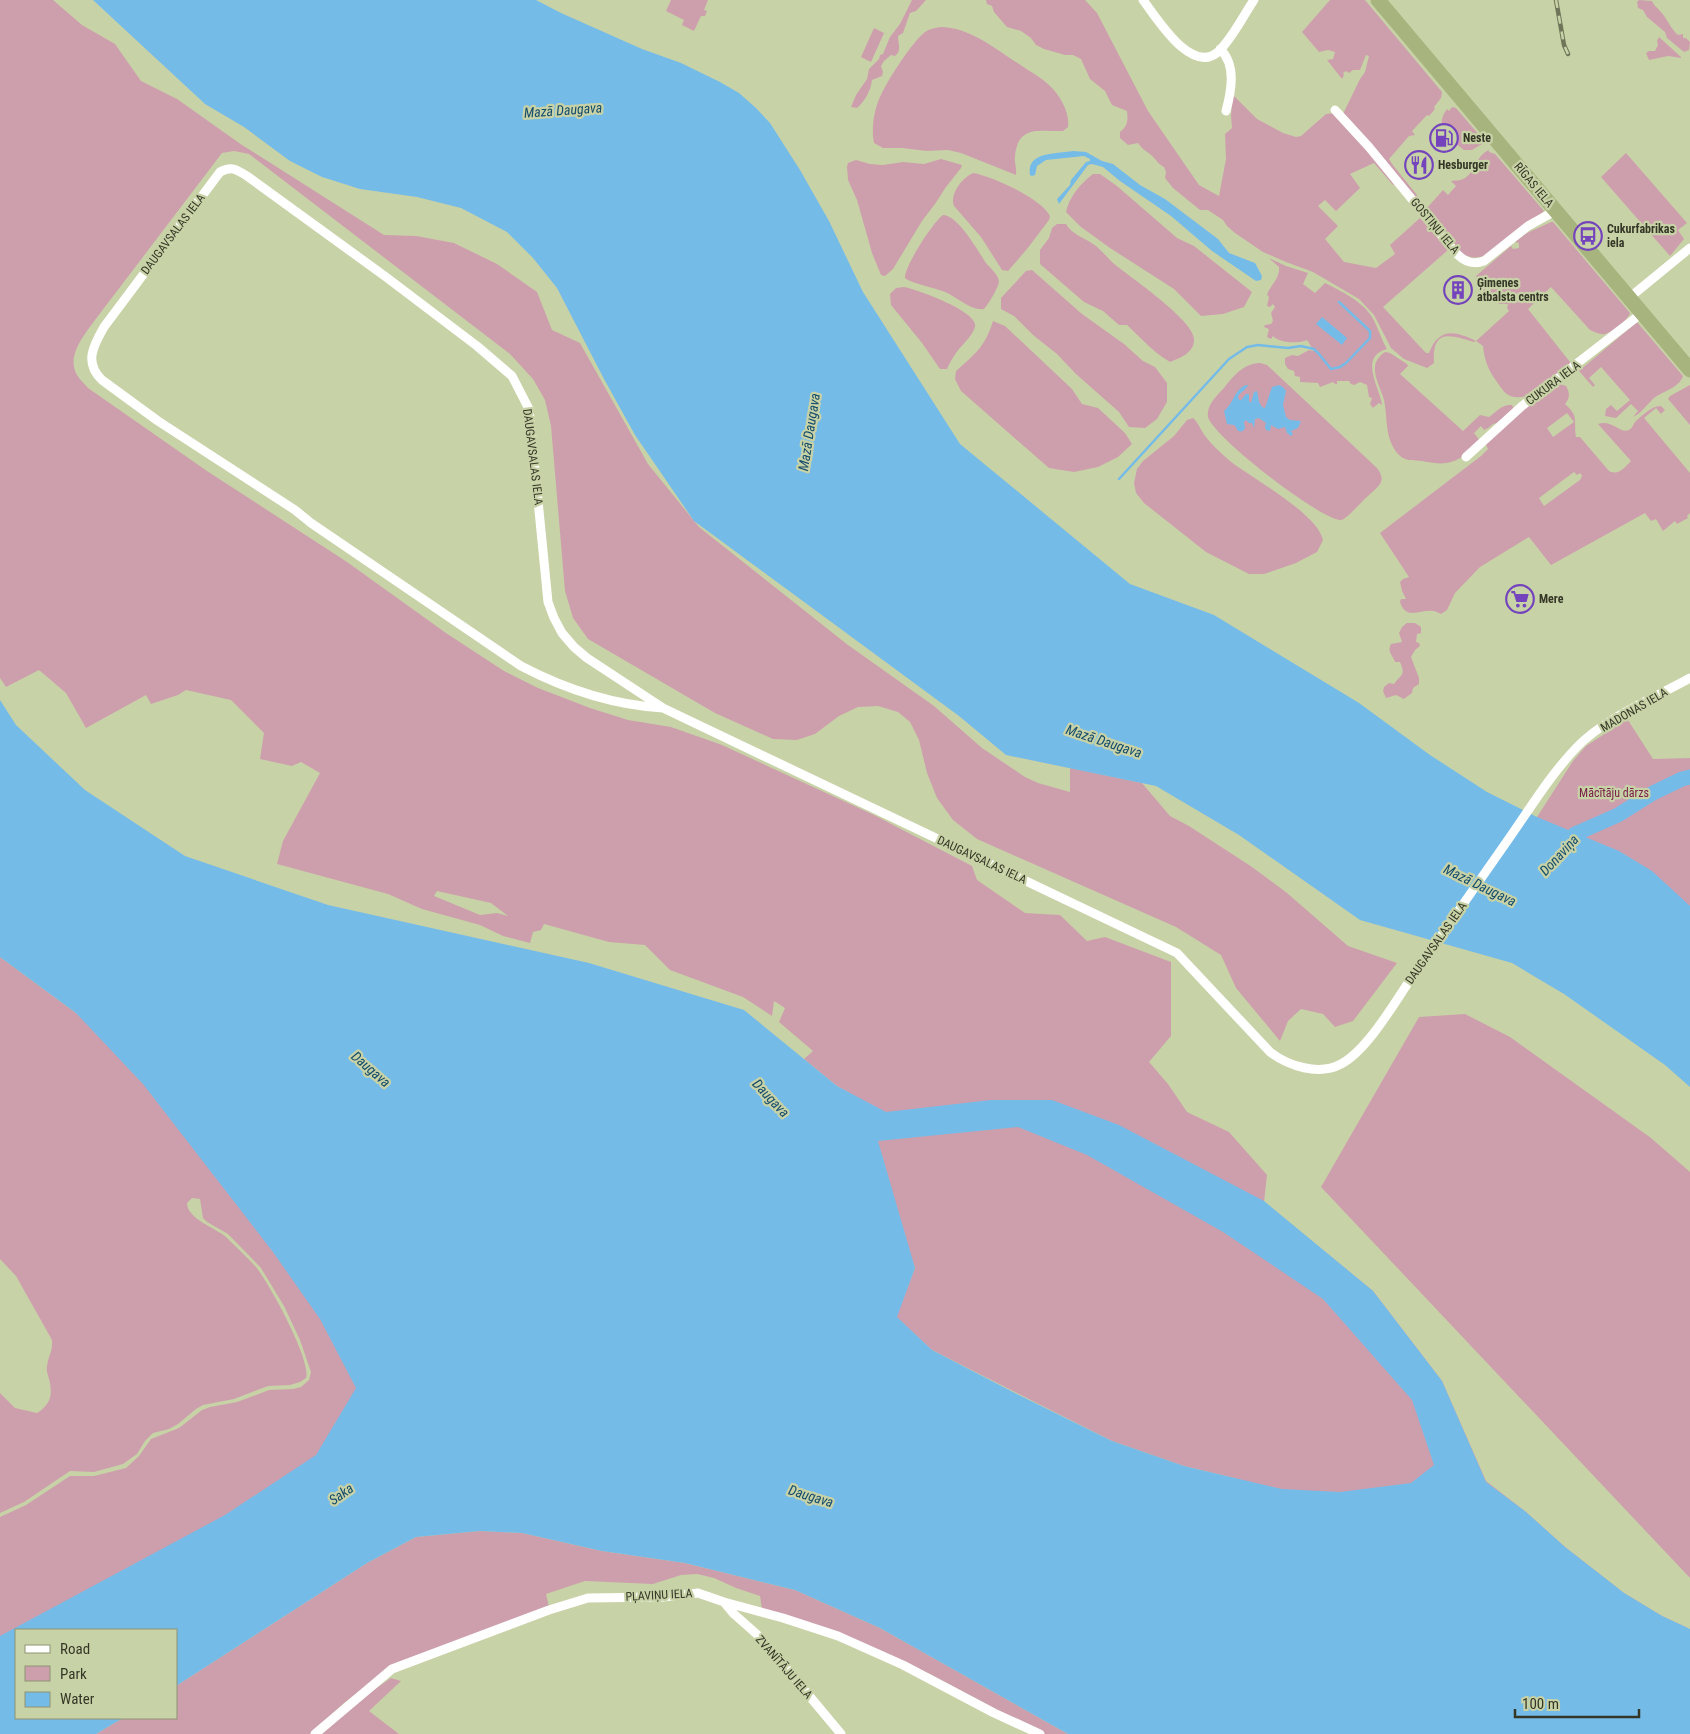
<svg xmlns="http://www.w3.org/2000/svg" width="1690" height="1734" viewBox="0 0 1690 1734" font-family="'Roboto Condensed',sans-serif">
	<style>
		.green { fill: #cd9fad; fill-rule: evenodd }
		.water { fill: #75bbe8; fill-rule: evenodd }
		.lines { fill: none; stroke-linecap: round; stroke-linejoin: round }
		.stream { stroke: #75bbe8; stroke-width: 2.5 }
		.river { stroke: #75bbe8; stroke-width: 15 }
		.minor { stroke: #fff; stroke-width: 9 }
		.trunk { stroke: #a8b47e; stroke-width: 15 }
		.rail-casing { stroke: #6f7559; stroke-width: 4.5 }
		.rail { stroke: #c8d2a7; stroke-width: 2.5; stroke-dasharray: 8; stroke-linecap: butt }
		.labels { text-anchor: middle; dominant-baseline: central; stroke-width: 4.5; stroke-linejoin: round; paint-order: stroke }
		.poi-label { font-size: 12px; font-weight: bold; fill: #343726; stroke: #c8d2a7; text-anchor: start }
		.street-label { font-size: 12px; fill: #343726; stroke: #c8d2a7 }
		.park-label { font-size: 12px; fill: #7a2248; stroke: #c8d2a7 }
		.water-label { font-size: 14px; font-style: italic; fill: #154c6a; stroke: #c8d2a7 }
	</style>
	<rect width="100%" height="100%" fill="#c8d2a7"/>
	<path class="green" d="M0 0H53L82 25 115 44 141 81 177 99 242 145 384 235 416 236 454 243 497 264 537 292 552 330 580 343 648 464 699 527 848 645 934 706 982 748 1025 777 1038 783 1070 792V768L1142 783 1170 816 1189 826 1252 867 1287 893 1348 946 1397 963 1353 1021 1335 1027 1323 1014 1301 1009 1288 1021 1280 1041 1236 988 1221 955 1176 927 977 839 953 820 937 798 927 773 919 740 910 722 898 712 878 706 858 707 839 716 815 734 797 740 773 739 715 713 588 639 573 618 565 591 551 426 545 400 533 379 510 354 249 154 234 151 222 153 95 320C85 334 67 355 76 373 78 378 85 384 88 388L207 471 347 562 446 633 504 671 538 688 590 708 628 720 671 727 722 745 874 815 972 866 977 880 1025 913 1060 915 1087 941 1105 937 1171 962V1036L1149 1062 1168 1084 1187 1112 1229 1132 1267 1175 1264 1202 1373 1291 1442 1381 1486 1481 1526 1512 1565 1547 1624 1593 1662 1616 1690 1629 1234 1478 1184 1466 1112 1441 932 1350 896 1317 915 1268 850 1093 837 1086 804 1059 813 1051 779 1022 785 1008 774 1001 772 1016 743 997 670 970 645 945 609 942 544 924 541 930 533 932 530 943 503 936 480 925 422 909 388 894 277 864 283 841 320 773 301 762 292 766 260 759 264 733 231 700 186 690 178 695 151 704 146 695 86 728 66 693 39 670 6 687 0 678ZM437 891 491 903 508 916 497 913 480 915 434 896Z
		M671 0H708L704 10 707 11 705 16H701L694 31 682 25 684 20 666 11Z
		M912 0H926L916 11 910 13 903 33 898 36C898 44 902 50 895 56L891 55 884 61 881 66 883 72 882 76 872 80C871 91 864 102 857 108L851 107 856 95 867 79 869 69 879 59 880 55 883 54 890 37 900 24Z
		M986 0H1085L1097 13 1148 111 1199 185 1219 196 1226 159 1225 134 1232 128 1231 116 1233 95 1257 119 1283 133 1296 137 1301 136 1326 114 1334 113 1339 116 1394 184 1393 185 1374 163 1350 174 1360 188 1336 211 1325 200 1318 206 1338 226 1325 239 1344 262 1376 268 1395 254 1390 245 1420 218 1448 250 1383 307 1426 353H1429C1439 327 1455 331 1476 341L1509 311 1507 308 1508 304H1499L1495 297 1484 293 1476 276 1511 246 1513 249 1519 248V243L1515 242 1527 233 1551 222H1553L1630 313C1627 321 1613 332 1605 334 1600 335 1595 332 1590 330L1551 287 1528 309 1570 362 1571 365C1556 377 1536 400 1514 397 1506 396 1501 388 1497 382 1489 372 1484 359 1483 346L1476 341 1474 342C1450 335 1432 328 1434 363L1427 368 1404 359 1391 348 1374 315 1359 299 1313 272 1286 262 1263 252 1235 233 1227 226 1223 220 1208 210H1200L1173 188 1165 178 1166 172 1164 167C1158 164 1156 159 1151 155 1145 150 1143 150 1138 143L1128 145 1120 138V132C1128 126 1128 120 1127 111L1112 105 1105 91 1090 79 1081 59 1073 55H1065L1044 49 1036 45 1031 38 1021 31 1007 27 994 12 992 6 987 4Z
		M1330 0H1365L1442 92 1441 98 1434 107 1435 109 1429 116 1427 115 1412 131 1415 135 1409 136 1389 159 1392 164 1417 195 1416 198 1343 114 1360 79 1365 72 1369 56 1366 55 1360 70H1353L1349 73 1346 71 1343 73 1344 75 1342 79 1327 60 1333 59 1335 52 1328 50 1319 52 1302 32Z
		M1639 0 1652 1C1654 6 1657 7 1660 11 1667 18 1670 28 1678 35L1683 34V38H1686L1690 42 1689 50 1684 52 1667 38 1665 32 1647 17 1643 10 1638 8 1637 2Z
		M940 27C970 27 995 49 1019 64 1029 71 1041 77 1050 86 1060 95 1070 113 1068 127L1063 131C1041 132 1018 124 1015 156 1014 162 1017 169 1016 175L961 153 948 150 927 151 902 148H883L874 143C871 129 874 110 880 97 887 81 912 42 925 32 929 29 935 28 940 27Z
		M874 28 884 33 871 62 861 57Z
		M1659 37 1682 58 1668 56 1649 60 1646 53 1649 51H1655L1658 45 1657 41Z
		M1452 107 1456 108 1480 136 1482 144 1472 150H1464L1455 143 1457 141 1449 133 1447 134C1440 124 1440 119 1447 109L1449 111Z
		M1489 150V152L1495 154 1544 211 1487 255C1476 259 1470 258 1460 253L1422 205 1427 208 1443 190 1448 195 1456 186 1451 181C1455 180 1460 181 1463 179 1475 174 1475 156 1489 150Z
		M1626 153 1687 223 1678 230 1684 239 1670 256 1601 177Z
		M941 159 962 165 961 168 946 187 935 204 922 221 893 269 885 276 881 275 872 253 857 200 848 180 847 167 848 163 856 160 870 164 883 165 903 162 924 164Z
		M974 173C993 177 1041 198 1050 216L1049 220 1027 249 1008 271 1002 270 981 237 954 206C949 195 963 176 974 173Z
		M1093 174H1100L1117 186 1177 238 1194 246 1252 292 1244 307 1223 314 1201 316 1174 289 1110 248 1081 227 1066 212C1069 197 1081 183 1093 174Z
		M943 215C958 215 978 251 986 263 990 268 999 275 999 282 998 288 988 305 984 309 971 311 957 297 945 292 936 288 910 283 905 278 904 267 933 222 943 215Z
		M1057 224H1066C1071 234 1087 239 1096 246 1102 251 1107 257 1112 262 1128 276 1196 321 1194 340 1194 353 1180 358 1170 362 1154 353 1141 338 1127 325H1119L1103 311 1084 302 1040 264V250L1049 238 1052 228Z
		M1269 258 1286 266 1308 273 1303 284 1315 293 1325 283C1341 291 1362 301 1372 317 1378 327 1381 339 1387 349 1358 357 1380 387 1382 405L1379 403 1373 408 1370 404 1372 398 1369 397 1367 385 1360 382 1354 385 1351 384 1349 381H1337V384H1335L1333 382 1320 387 1318 383 1300 382V377L1295 376 1294 371 1288 369 1285 364V358L1292 355 1298 356 1309 350 1314 351 1307 340C1299 344 1279 343 1273 336L1271 339 1267 337 1269 329 1264 327 1265 325 1271 324 1273 321 1271 313 1275 307 1273 304 1270 307 1267 306 1269 297 1267 295C1270 285 1280 279 1279 267Z
		M1032 270 1082 314 1124 344 1143 361 1155 367 1167 383V402L1157 419 1145 428 1129 427 1119 412 1076 374 1057 354 1033 335 1014 316 1001 309V298L1026 271Z
		M904 287C916 289 980 312 975 327 972 336 965 342 959 349 954 355 950 362 947 369H940L922 343 891 305 890 294 896 288Z
		M993 321 1005 326 1072 389 1082 404 1098 408 1125 433 1132 444 1118 457 1098 467 1074 472 1049 468 961 391 955 379 956 371C975 354 985 347 993 321Z
		M1637 322 1683 376C1679 388 1663 391 1654 398 1647 404 1642 413 1633 417L1638 411 1631 404 1616 418 1605 416 1606 409 1611 405 1617 411 1630 400 1601 367 1589 378 1595 385 1593 387 1579 371Z
		M1385 352 1390 353 1407 364 1408 366 1400 374 1463 431 1480 415 1489 417C1496 412 1502 404 1512 405L1514 409 1497 423 1493 424 1488 428 1484 430 1481 426 1474 433 1480 441C1462 458 1454 467 1427 462 1417 459 1407 463 1399 455 1384 439 1388 418 1384 400 1381 389 1374 378 1375 367 1375 361 1380 355 1385 352Z
		M1260 363 1267 365 1377 468C1387 481 1379 486 1369 495 1363 500 1346 520 1341 520 1322 521 1213 437 1208 417 1206 406 1217 395 1224 388 1234 375 1243 364 1260 363Z
		M1560 384 1566 386C1570 392 1570 399 1565 404 1580 417 1573 421 1576 437H1580L1609 471C1619 476 1625 467 1631 461L1598 424C1612 419 1620 434 1629 430 1633 428 1633 423 1637 420 1643 415 1653 405 1661 406L1665 410 1661 414 1656 408 1644 418 1690 473V513L1687 516 1688 518 1677 524 1675 521 1663 531 1656 519 1651 521 1645 513 1551 565 1529 537 1480 567 1455 593 1447 610 1441 614C1438 613 1436 611 1433 611 1421 609 1406 621 1400 602L1401 599H1406L1402 591 1400 582 1403 579 1409 577 1380 533 1481 456 1488 449 1486 445 1489 440 1524 407 1533 403ZM1567 413 1574 422 1553 437 1547 428ZM1574 472 1577 475 1580 473 1582 476 1580 480 1544 506 1539 498Z
		M1690 385V425L1668 399 1670 396Z
		M1193 418C1198 422 1201 431 1206 437 1212 445 1222 454 1230 461 1253 479 1317 513 1323 540L1317 552 1296 563 1264 574H1249L1206 552 1144 503 1136 493 1134 483 1137 469 1143 461 1174 436 1187 420Z
		M1407 623H1415L1421 627V633L1417 634 1416 642 1419 643 1420 646 1415 650 1411 657 1419 678V684L1413 688 1412 693 1404 699 1396 695 1386 698 1383 691 1384 687 1389 683 1394 684C1401 674 1406 676 1400 662H1395C1392 654 1387 652 1391 644L1402 642 1399 633 1402 627Z
		M1626 717 1653 759 1690 758V947L1553 847 1537 817 1573 761 1586 746 1603 735 1613 724Z
		M0 957 76 1013 440 1307 176 1630H16L0 1699V1517L26 1505 70 1476H94L126 1468 139 1456 151 1439 179 1428 202 1410 210 1407 237 1402 269 1390 293 1389 301 1387 309 1380 311 1372 300 1340 284 1306 261 1268 228 1234 207 1222 203 1218 200 1199 192 1198 187 1203C187 1219 216 1228 226 1237 236 1247 247 1257 256 1267 269 1283 312 1361 306 1378L300 1382 290 1385 268 1386 234 1399 203 1405 196 1409 178 1424 169 1429 153 1433 145 1441 137 1454 123 1464 94 1472 70 1471 24 1502 0 1513V1393L15 1408 37 1413C51 1404 53 1394 49 1379 48 1375 46 1371 47 1367 48 1356 53 1352 52 1340L16 1276 0 1259Z
		M1465 1014 1510 1037 1651 1138 1690 1172V1578L1321 1187 1419 1017Z
		M480 1531 522 1533 602 1551 685 1563 795 1590 880 1628 1068 1734H1043L930 1674 762 1609 760 1596 736 1588 714 1578 697 1574 681 1575 653 1584 585 1581 546 1594 549 1607 374 1680 345 1702 310 1734H96L123 1718H176V1686L367 1563 416 1537Z
		M391 1678 401 1681 369 1711 399 1734H321L368 1694Z"/>
	<path class="water" d="M93 0H536L561 13 642 49 681 63 720 82 739 93 756 108 770 123 800 170 829 221 863 292 960 444 1130 584 1214 615 1359 703 1430 755 1487 792 1537 817 1619 851 1652 871 1690 906V1087L1665 1065 1564 994 1512 963 1360 920 1239 835 1156 786 1006 755 959 716 694 521 635 435 604 379 557 288 533 258 507 232 461 208 417 197 360 189 322 177 290 161 244 127 205 104Z
		M1073 151 1086 152 1102 161 1113 164 1140 185 1165 199 1218 239 1229 253 1255 263 1262 276 1261 280 1256 281 1212 251 1171 216 1120 181 1103 167 1092 164 1088 165 1059 204 1057 199 1070 185 1071 180 1086 162 1090 161V159L1084 156 1046 160 1037 166 1035 175 1032 176 1030 175C1026 151 1057 154 1073 151Z
		M1322 317 1347 338 1342 345 1316 324Z
		M1246 385H1248C1246 390 1241 392 1238 396L1239 400H1241L1246 394H1249V401L1251 403 1254 392 1257 391 1259 402 1262 407 1265 408 1272 387 1279 385 1283 387 1286 391 1283 405 1286 417 1290 420 1301 421 1298 428 1291 431 1293 434 1291 436 1287 433 1285 427 1278 429 1271 425 1270 431 1266 430 1265 427 1266 423 1259 418 1255 419 1254 428 1252 423H1249L1246 420 1244 422 1245 428 1243 431C1236 433 1238 428 1234 425L1227 424 1224 411C1234 403 1234 390 1246 385Z
		M0 700 16 725 85 790 185 856 328 905 589 963 744 1010 837 1086 886 1112 991 1100H1052L1119 1125 1264 1201 1373 1291 1442 1381 1486 1482 1526 1512 1565 1547 1624 1593 1662 1616 1690 1629V1734H1068L880 1628 795 1590 685 1563 602 1551 522 1533 480 1531 416 1537 367 1563 176 1686V1630H16V1718H123L96 1734H0V1636L225 1515 316 1455 356 1388 320 1319 273 1252 143 1084 76 1013 0 957ZM1018 1127 1087 1155 1223 1232 1323 1299 1412 1400 1434 1465 1411 1483 1340 1492 1282 1489 1184 1466 1112 1441 1015 1393 932 1350 897 1317 915 1268 878 1141Z"/>
	<g class="lines">
		<path class="stream" d="M1119 479 1229 359 1247 347 1258 345 1288 348 1301 346 1314 349 1319 354 1331 369 1340 367 1346 363 1370 338V331L1339 302"/>
		<path class="river" d="M1562 849 1575 834 1618 815 1653 793 1682 779 1690 777"/>
		<path class="minor" d="M1143 0C1157 18 1191 75 1218 52 1232 39 1243 16 1254 0
			M1220 49C1237 65 1231 92 1226 111
			M1335 110 1369 147 1457 254C1465 262 1473 265 1484 261L1528 226 1555 211
			M1629 298 1690 248
			M1466 457 1522 406 1642 313
			M663 708 587 658 574 647 562 633 554 618 548 602 529 409 512 376 477 346 386 277 247 176C236 169 231 166 220 172L104 327C93 346 84 363 102 380L158 421 295 510 311 523 521 666C565 689 613 705 663 708L1177 953 1270 1052C1288 1066 1319 1076 1341 1064 1366 1051 1392 1007 1408 983 1442 935 1476 886 1510 837 1531 807 1551 774 1577 747 1605 718 1654 698 1690 678
			M724 1602 734 1614 761 1638 841 1734
			M315 1734 392 1669 549 1610 588 1598 663 1597 698 1593 724 1602 783 1618 838 1636 903 1665 994 1713 1040 1734"/>
		<path class="trunk" d="M1378 0 1690 370"/>
		<defs>
			<path id="rail" d="M1556 0 1564 45 1568 54"/>
		</defs>
		<use href="#rail" class="rail-casing"/>
		<use href="#rail" class="rail"/>
	</g>
	<defs>
		<symbol id="fuel-ring" viewBox="-11 -11 22 22"><circle r="9.5" fill="#c8d2a7" stroke="#7444bc" stroke-width="1.5"/><path d="M-5.5-6h7V0h2V4h1.3V-2.5L3-4.5l.8-.8L6-3V5H2.5V1h-1V6h-7ZM-4.2-4.7v3.2H.2V-4.7Z" fill="#7444bc"/></symbol>
		<symbol id="restaurant-ring" viewBox="-11 -11 22 22"><circle r="9.5" fill="#c8d2a7" stroke="#7444bc" stroke-width="1.5"/><path d="M-5-6h1v4h1v-4h1v4h1v-4h1v5L-1.5 .5V6h-2V.5L-5-1ZM5-6V6H3V1.5H1.5Q1.5-4 5-6Z" fill="#7444bc"/></symbol>
		<symbol id="bus-ring" viewBox="-11 -11 22 22"><circle r="9.5" fill="#c8d2a7" stroke="#7444bc" stroke-width="1.5"/><path d="M-5-6H5V4H4V6H2V4H-2V6H-4V4H-5ZM-3.5-4V0h7V-4ZM-3.5 1.2v1.5H-2V1.2ZM2 1.2v1.5H3.5V1.2Z" fill="#7444bc"/></symbol>
		<symbol id="building-ring" viewBox="-11 -11 22 22"><circle r="9.5" fill="#c8d2a7" stroke="#7444bc" stroke-width="1.5"/><path d="M-4-6H4V6H1V3H-1V6H-4ZM-2.5-4.3h1.7v1.8h-1.7ZM.8-4.3h1.7v1.8H.8ZM-2.5-1h1.7V.8h-1.7ZM.8-1h1.7V.8H.8Z" fill="#7444bc"/></symbol>
		<symbol id="supermarket-ring" viewBox="-11 -11 22 22"><circle r="9.5" fill="#c8d2a7" stroke="#7444bc" stroke-width="1.5"/><path d="M-6-5.5h2.5l.6 2H6L4.5 2H-2.5L-4.4-4H-6ZM-1.5 3.2a1.3 1.3 0 1 0 .1 0ZM3 3.2a1.3 1.3 0 1 0 .1 0Z" fill="#7444bc"/></symbol>
	</defs>
	<g fill-rule="evenodd">
		<use href="#fuel-ring" x="1428" y="122" width="32" height="32"/>
		<use href="#restaurant-ring" x="1403" y="149" width="32" height="32"/>
		<use href="#bus-ring" x="1572" y="220" width="32" height="32"/>
		<use href="#building-ring" x="1442" y="274" width="32" height="32"/>
		<use href="#supermarket-ring" x="1504" y="583" width="32" height="32"/>
	</g>
	<g class="labels">
		<g class="poi-label">
			<text x="1463" y="138">Neste</text>
			<text x="1438" y="165">Hesburger</text>
			<text x="1607" y="229">Cukurfabrikas<tspan x="1607" dy="14">iela</tspan></text>
			<text x="1477" y="283">Ģimenes<tspan x="1477" dy="14">atbalsta centrs</tspan></text>
			<text x="1539" y="599">Mere</text>
		</g>
		<g class="street-label">
			<text transform="translate(1534 185) rotate(50)">RĪGAS IELA</text>
			<text transform="translate(1435 226) rotate(50)">GOSTIŅU IELA</text>
			<text transform="translate(173 234) rotate(-53)">DAUGAVSALAS IELA</text>
			<text transform="translate(1553 383) rotate(-37)">CUKURA IELA</text>
			<text transform="translate(533 457) rotate(83)">DAUGAVSALAS IELA</text>
			<text transform="translate(1634 710) rotate(-30)">MADONAS IELA</text>
			<text transform="translate(982 860) rotate(25)">DAUGAVSALAS IELA</text>
			<text transform="translate(1436 943) rotate(-55)">DAUGAVSALAS IELA</text>
			<text transform="translate(659 1595) rotate(-3)">PĻAVIŅU IELA</text>
			<text transform="translate(784 1667) rotate(49)">ZVANĪTĀJU IELA</text>
		</g>
		<g class="park-label">
			<text x="1614" y="793">Mācītāju dārzs</text>
		</g>
		<g class="water-label">
			<text transform="translate(563 110) rotate(-4)">Mazā Daugava</text>
			<text transform="translate(809 432) rotate(-81)">Mazā Daugava</text>
			<text transform="translate(1104 741) rotate(18)">Mazā Daugava</text>
			<text transform="translate(1559 855) rotate(-47)">Donaviņa</text>
			<text transform="translate(1480 885) rotate(26)">Mazā Daugava</text>
			<text transform="translate(371 1069) rotate(41)">Daugava</text>
			<text transform="translate(771 1098) rotate(47)">Daugava</text>
			<text transform="translate(341 1494) rotate(-35)">Saka</text>
			<text transform="translate(811 1496) rotate(17)">Daugava</text>
		</g>
	</g>
	<rect x="15" y="1629" width="162" height="90" fill="#c8d2a7" stroke="#8d9473"/>
	<rect x="25" y="1645" width="25" height="8" fill="#ffffff" stroke="#8d9473"/>
	<text x="60" y="1654" font-size="15" fill="#343726">Road</text>
	<rect x="25" y="1666" width="25" height="15" fill="#cd9fad" stroke="#8d9473"/>
	<text x="60" y="1679" font-size="15" fill="#343726">Park</text>
	<rect x="25" y="1692" width="25" height="15" fill="#75bbe8" stroke="#8d9473"/>
	<text x="60" y="1704" font-size="15" fill="#343726">Water</text>
	<path d="M1515 1709v8h124v-8" fill="none" stroke="#343726" stroke-width="2.5"/>
	<text x="1522" y="1709" font-size="15" fill="#343726" stroke="#c8d2a7" stroke-width="4" paint-order="stroke">100 m</text>
</svg>
